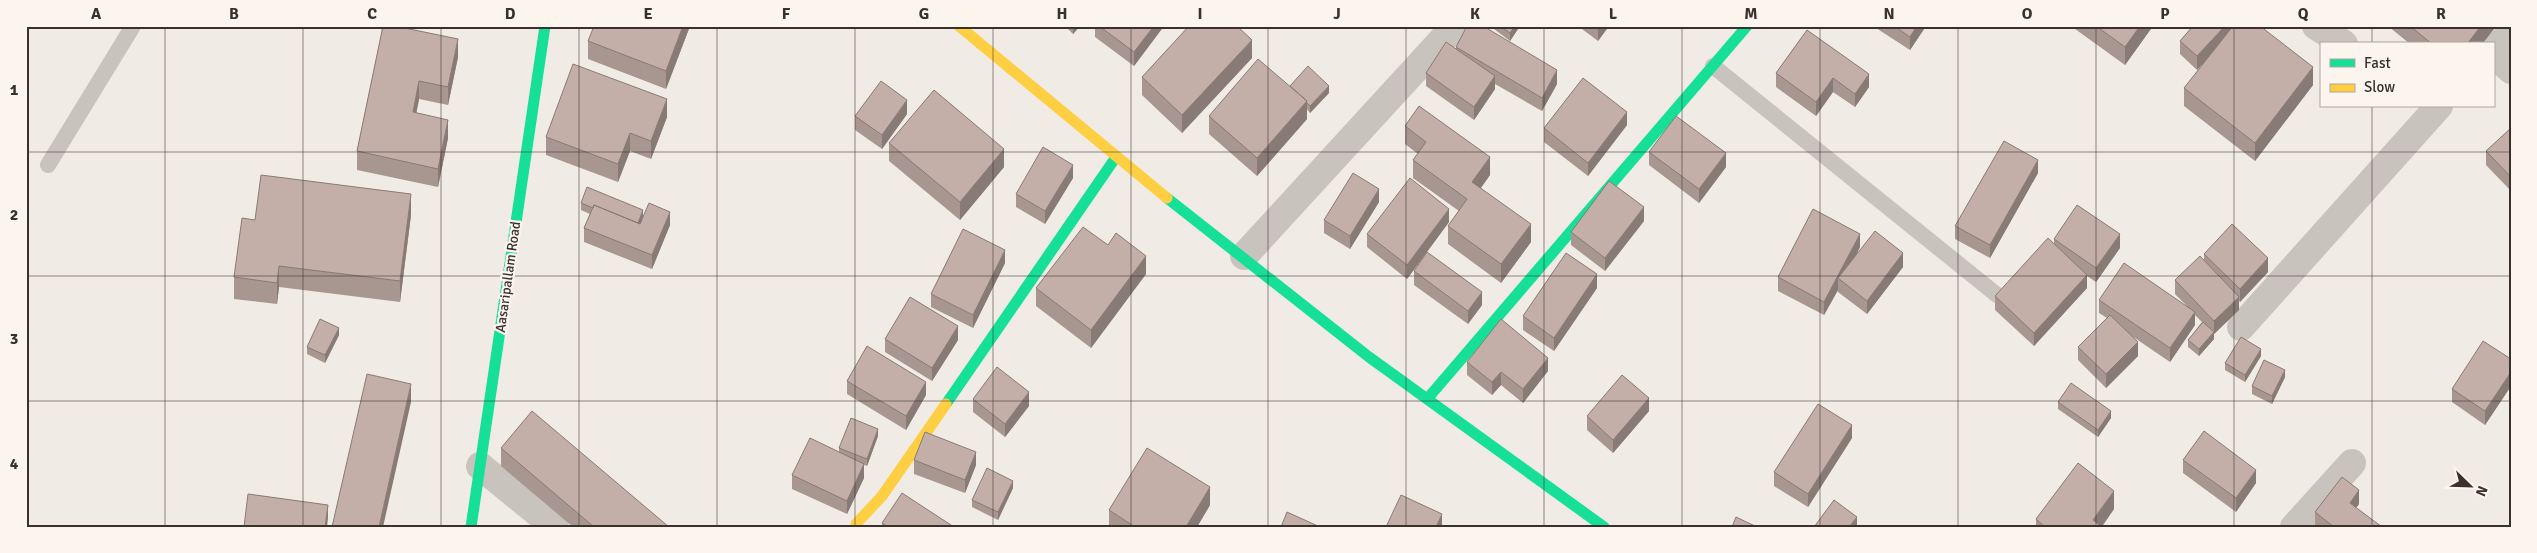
<svg xmlns="http://www.w3.org/2000/svg" width="2537" height="553" viewBox="0 0 2537 553" font-family="Signika,sans-serif">
	<style>
		.lines { fill: none; stroke-linecap: round; stroke-linejoin: round }
		.lane { stroke: #c9c3be; stroke-width: 16 }
		.street { stroke: #c9c3be; stroke-width: 28 }
		.fast { stroke: #16e098; stroke-width: 11 }
		.slow { stroke: #ffcf43; stroke-width: 11 }
		.wall { fill: #a89690 }
		.shaded-wall { fill: #887a75 }
		.building { fill: #c3afa7; stroke: #887a75 }
		.grid { fill: none; stroke: #3b302b; stroke-width: 1; stroke-opacity: 0.55 }
		.labels { text-anchor: middle; dominant-baseline: central; stroke-width: 4.5; stroke-linejoin: round; paint-order: stroke }
		.street-label { font-size: 14px; fill: #3b302b; stroke: #fbf5ee }
		.neatline { fill: none; stroke: #3b302b; stroke-width: 2 }
		.grid-label { font-size: 16px; text-anchor: middle; font-weight: bold; fill: #3b302b }
	</style>
	<rect width="100%" height="100%" fill="#f0ebe5"/>
	<g class="lines">
		<path class="lane" d="M1713 66 1997 295
			M48 165 133 26"/>
		<path class="street" d="M2316 26 2344 44
			M2493 51 2511 33
			M2493 54 2511 70
			M1244 256 1455 26
			M2241 327 2439 106
			M480 466 555 527
			M2294 527 2352 463"/>
		<path class="fast" d="M1167 198 1369 357 1604 527
			M1428 398 1747 26
			M946 404 1116 157
			M471 527 545 26"/>
		<path class="slow" d="M959 26 1167 198
			M856 524 882 496 946 404"/>
	</g>
	<path class="wall" d="M383 26 458 57 448 105 419 99 416 113 448 138 438 187 357 170V151Z
		M690 26 666 89 588 59V41Z
		M1065 26H1080L1073 34Z
		M1095 26H1164L1134 66 1095 37Z
		M1490 26H1520L1510 41Z
		M1578 26H1609L1598 41Z
		M1873 26H1926L1910 50Z
		M2071 26H2153L2125 65Z
		M2191 26H2260L2313 85 2255 161 2184 106V88L2210 56 2197 70 2180 54V41L2192 27Z
		M2388 26H2494V29L2482 44H2410Z
		M1807 30 1869 87 1855 107 1833 92 1816 116 1776 87V73Z
		M1456 47 1557 84 1542 111 1495 84V89L1474 120 1426 86V73L1456 49Z
		M1252 58 1182 133 1142 95V77Z
		M1329 93 1310 113 1307 109V119L1257 176 1209 134V116Z
		M907 114 882 149 855 130V116Z
		M667 117 651 159 630 151 618 182 546 155V137Z
		M1627 125 1588 176 1544 142V128Z
		M1405 126 1490 175 1481 188 1531 242 1501 283 1448 244V226L1459 211 1413 178V160L1418 154 1405 144Z
		M2511 128V191L2486 165V151Z
		M889 143 1004 167 960 220 889 161Z
		M1649 152 1726 167 1699 203 1649 165Z
		M2038 173 1990 258 1955 239V226Z
		M1073 178 1045 224 1016 207V194Z
		M1379 202 1350 249 1324 233V220Z
		M581 203 643 216 670 225 652 269 584 242V228L590 214 581 210Z
		M411 215 400 302 279 287 277 304 234 299V277L255 220Z
		M1644 221 1605 271 1571 245V232Z
		M1449 222 1407 279 1367 247V234Z
		M2054 239 2120 248 2096 282 2087 276V288L2034 346 1995 310V296L2054 243Z
		M1860 247 1857 254 1903 267 1867 314 1838 292V290L1824 315 1778 291V277Z
		M2204 254 2268 272 2240 302 2239 301V310L2214 334V339L2199 356 2188 347V340L2202 322 2195 315V325L2170 362 2129 334 2138 356 2106 388 2078 360V347L2107 318 2099 313V300L2187 306 2175 294V280L2204 260Z
		M1005 263 973 328 931 307V294Z
		M1414 271 1482 305 1468 324 1414 285Z
		M1146 274 1091 348 1036 306V288Z
		M1597 288 1554 351 1523 330V316Z
		M339 335 325 363 307 354V347Z
		M885 339 958 340 932 381 885 352Z
		M2261 356 2245 382 2225 370V363Z
		M2511 359V386L2485 425 2452 402V389Z
		M1467 362 1548 371 1523 403 1501 385 1492 395 1467 375Z
		M2285 377 2272 404 2252 394V386Z
		M847 381 926 395 906 430 847 394Z
		M973 399 1029 406 1005 437 973 412Z
		M2058 402 2111 418 2098 437 2058 409Z
		M1649 411 1613 453 1587 430V416Z
		M878 436 867 466 864 465V478L847 514 792 489V475L839 452V448Z
		M1852 438 1808 507 1774 486V472Z
		M501 448 669 527H573L501 466Z
		M914 460 976 465 965 493 914 474Z
		M2183 460 2256 483 2236 512 2183 473Z
		M1013 488 998 520 972 507V500Z
		M2359 504 2356 508 2382 527H2316L2315 526V512Z
		M1210 505 1197 527H1109V510Z
		M2114 509 2102 527H2036V519Z
		M882 523 954 527H882Z"/>
	<path class="shaded-wall" d="M683 26H690L666 89V71Z
		M1073 26H1080L1073 34Z
		M1154 26H1164L1134 66V52Z
		M1515 26H1520L1510 41V33Z
		M1599 26H1609L1598 41V28Z
		M1917 26H1926L1910 50V37Z
		M2140 26H2153L2125 65V47Z
		M2225 26H2237L2197 70V56Z
		M2481 26H2494V29L2482 44H2467Z
		M458 39V57L448 105V87Z
		M1252 40V58L1182 133V115Z
		M2313 67V85L2255 161V143Z
		M1557 70V84L1542 111V98Z
		M1869 74V87L1855 107V94Z
		M1495 76V89L1474 120V107Z
		M1833 78V92L1816 116V102Z
		M419 81V99L413 131V112Z
		M1329 86V93L1310 113V106Z
		M667 99V117L651 159V141Z
		M907 100V114L882 149V135Z
		M1307 101V119L1257 176V158Z
		M1627 112V125L1588 176V163Z
		M448 120V138L438 187V169Z
		M630 133V151L618 182V164Z
		M1004 149V167L960 220V202Z
		M1726 153V167L1699 203V189Z
		M1490 157V175L1472 200V182Z
		M2038 160V173L1990 258V245Z
		M1073 165V178L1045 224V211Z
		M1379 189V202L1350 249V236Z
		M411 194V215L400 302V281Z
		M1644 207V221L1605 271V258Z
		M1449 209V222L1407 279V265Z
		M643 210V217L637 233V226Z
		M670 212V225L652 269V255Z
		M1531 224V242L1501 283V264Z
		M1860 234V247L1842 282 1838 278V290L1824 315V302Z
		M2120 234V248L2096 282V268Z
		M1005 250V263L973 328V315Z
		M1903 253V267L1867 314V301Z
		M1146 256V274L1091 348V330Z
		M2268 258V272L2240 302V289Z
		M279 266V287L277 304V283Z
		M1597 274V288L1554 351V338Z
		M2087 275V288L2034 346V333Z
		M1482 292V305L1468 324V311Z
		M2239 297V310L2214 334V339L2199 356V349L2214 332V321Z
		M2195 312V325L2170 362V348Z
		M958 326V340L932 381V368Z
		M339 328V335L325 363V355Z
		M2138 342V356L2106 388V374Z
		M2261 349V356L2245 382V375Z
		M1548 358V371L1523 403V389Z
		M2285 370V377L2272 404V396Z
		M1501 372V385L1492 395V382Z
		M2511 372V386L2485 425V411Z
		M926 382V395L906 430V416Z
		M411 384V402L383 527H379Z
		M1029 392V406L1005 437V424Z
		M1649 398V411L1613 453V440Z
		M2111 411V418L2098 437V430Z
		M1852 425V438L1808 507V494Z
		M878 429V436L867 466V459Z
		M976 452V465L965 493V480Z
		M864 464V478L847 514V501Z
		M2256 470V483L2236 512V498Z
		M1013 481V488L998 520V512Z
		M1210 487V505L1197 527H1186Z
		M2359 490V504L2350 516V503Z
		M2114 491V509L2101 527 2093 520Z
		M328 505V518L327 527H325Z
		M1442 514V527H1436Z
		M1857 517V527H1849Z"/>
	<path class="building" d="M383 26H395L458 39 448 87 419 81 413 112 448 120 438 169 357 151Z
		M594 26H683L666 71 588 41Z
		M1099 26H1154L1134 52Z
		M1189 26H1237L1252 40 1182 115 1142 77Z
		M1467 26H1483L1557 70 1542 98 1456 47Z
		M1500 26H1515L1510 33Z
		M1894 26H1917L1910 37Z
		M2096 26H2140L2125 47Z
		M2193 26H2225L2197 56 2180 41Z
		M2233 26H2260L2313 67 2255 143 2184 88Z
		M2410 26H2481L2467 44H2432Z
		M1807 30 1869 74 1855 94 1833 78 1816 102 1776 73Z
		M1446 42 1495 76 1474 107 1426 73Z
		M1258 59 1307 101 1257 158 1209 116Z
		M573 64 667 99 651 141 630 133 618 164 546 137Z
		M1308 66 1329 86 1310 106 1306 102 1307 101 1290 86Z
		M1583 78 1627 112 1588 163 1544 128Z
		M881 81 907 100 882 135 855 116Z
		M934 90 1004 149 960 202 889 143Z
		M1419 106 1490 157 1472 182 1531 224 1501 264 1448 226 1467 199 1413 160 1426 142 1405 126Z
		M1676 116 1726 153 1699 189 1649 152Z
		M2511 128V177L2486 151Z
		M2004 141 2038 160 1990 245 1955 226Z
		M1043 147 1073 165 1045 211 1016 194Z
		M1353 173 1379 189 1350 236 1324 220Z
		M261 175 411 194 400 281 279 266 277 283 234 277 242 218 255 220Z
		M1410 178 1449 209 1407 265 1367 234Z
		M1609 181 1644 207 1605 258 1571 232Z
		M587 187 643 210 638 223 594 205 593 208 581 203Z
		M649 203 670 212 652 255 584 228 594 205 640 224Z
		M2077 205 2120 234 2096 268 2054 239Z
		M1813 209 1860 234 1824 302 1778 277Z
		M2232 224 2268 258 2240 289 2204 254Z
		M1083 227 1108 245 1116 233 1146 256 1091 330 1036 288Z
		M963 229 1005 250 973 315 931 294Z
		M1875 231 1903 253 1867 301 1838 278Z
		M2048 238 2087 275 2034 333 1995 296Z
		M1427 252 1482 292 1468 311 1414 271Z
		M1566 253 1597 274 1554 338 1523 316Z
		M2200 256 2239 297 2214 321 2175 280Z
		M2124 263 2195 312 2170 348 2099 300Z
		M910 297 958 326 932 368 885 339Z
		M2110 315 2138 342 2106 374 2078 347Z
		M320 319 339 328 325 355 307 347Z
		M1501 319 1548 358 1523 389 1501 372 1492 382 1467 362Z
		M2203 322 2214 332 2199 349 2188 340Z
		M2241 337 2261 349 2245 375 2225 363Z
		M2483 341 2511 359V372L2485 411 2452 389Z
		M867 346 926 382 906 416 847 381Z
		M2264 360 2285 370 2272 396 2252 386Z
		M997 367 1029 392 1005 424 973 399Z
		M367 374 411 384 379 527H332Z
		M1622 375 1649 398 1613 440 1587 416Z
		M2071 383 2111 411 2098 430 2058 402Z
		M1818 404 1852 425 1808 494 1774 472Z
		M532 411 669 527H594L501 448Z
		M851 418 878 429 867 459 839 448Z
		M2204 431 2256 470 2236 498 2183 460Z
		M925 432 976 452 965 480 914 460Z
		M810 438 864 464 847 501 792 475Z
		M1147 448 1210 487 1186 527H1135L1109 510Z
		M2078 463 2114 491 2093 520 2102 527H2045L2036 519Z
		M987 468 1013 481 998 512 972 500Z
		M2342 477 2359 490 2350 503 2382 527H2334L2315 512Z
		M902 493 954 527H888L882 523Z
		M248 494 328 505 325 527H244Z
		M1401 495 1442 514 1436 527H1386Z
		M1834 500 1857 517 1849 527H1814Z
		M1287 512 1320 527H1281Z
		M1736 517 1757 527H1732Z"/>
	<path class="grid" d="M165 26V527M303 26V527M441 26V527M579 26V527M717 26V527M855 26V527M993 26V527M1131 26V527M1268 26V527M1406 26V527M1544 26V527M1682 26V527M1820 26V527M1958 26V527M2096 26V527M2234 26V527M2372 26V44M2372 106V527M26 152H2511M26 276H2511M26 401H2511"/>
	<g class="labels">
		<g class="street-label">
			<text transform="translate(508 277) rotate(-82)">Aasaripallam Road</text>
		</g>
	</g>
	<rect width="2537" height="553" fill="none" stroke="#fbf5ee" stroke-width="55"/>
	<rect x="2320" y="42" width="175" height="65" fill="#fbf5ee" stroke="#aea6a0"/>
	<rect x="2330" y="59" width="25" height="8" fill="#16e098" stroke="#aea6a0"/>
	<text x="2364" y="68" font-size="15" fill="#3b302b">Fast</text>
	<rect x="2330" y="84" width="25" height="8" fill="#ffcf43" stroke="#aea6a0"/>
	<text x="2364" y="92" font-size="15" fill="#3b302b">Slow</text>
	<g transform="translate(2470 486) rotate(113)" stroke="#fbf5ee" stroke-width="4" paint-order="stroke">
	<path d="M0-4L9 19L0 12L-9 19Z" fill="#3b302b"/>
	<text y="-8" font-size="14" font-weight="bold" text-anchor="middle" fill="#3b302b">N</text>
	</g>
	<rect x="28" y="28" width="2482" height="498" class="neatline"/>
	<g class="grid-label">
		<text x="96" y="19">A</text>
		<text x="234" y="19">B</text>
		<text x="372" y="19">C</text>
		<text x="510" y="19">D</text>
		<text x="648" y="19">E</text>
		<text x="786" y="19">F</text>
		<text x="924" y="19">G</text>
		<text x="1062" y="19">H</text>
		<text x="1200" y="19">I</text>
		<text x="1337" y="19">J</text>
		<text x="1475" y="19">K</text>
		<text x="1613" y="19">L</text>
		<text x="1751" y="19">M</text>
		<text x="1889" y="19">N</text>
		<text x="2027" y="19">O</text>
		<text x="2165" y="19">P</text>
		<text x="2303" y="19">Q</text>
		<text x="2441" y="19">R</text>
		<text x="14" y="95">1</text>
		<text x="14" y="220">2</text>
		<text x="14" y="344">3</text>
		<text x="14" y="469">4</text>
	</g>
</svg>
